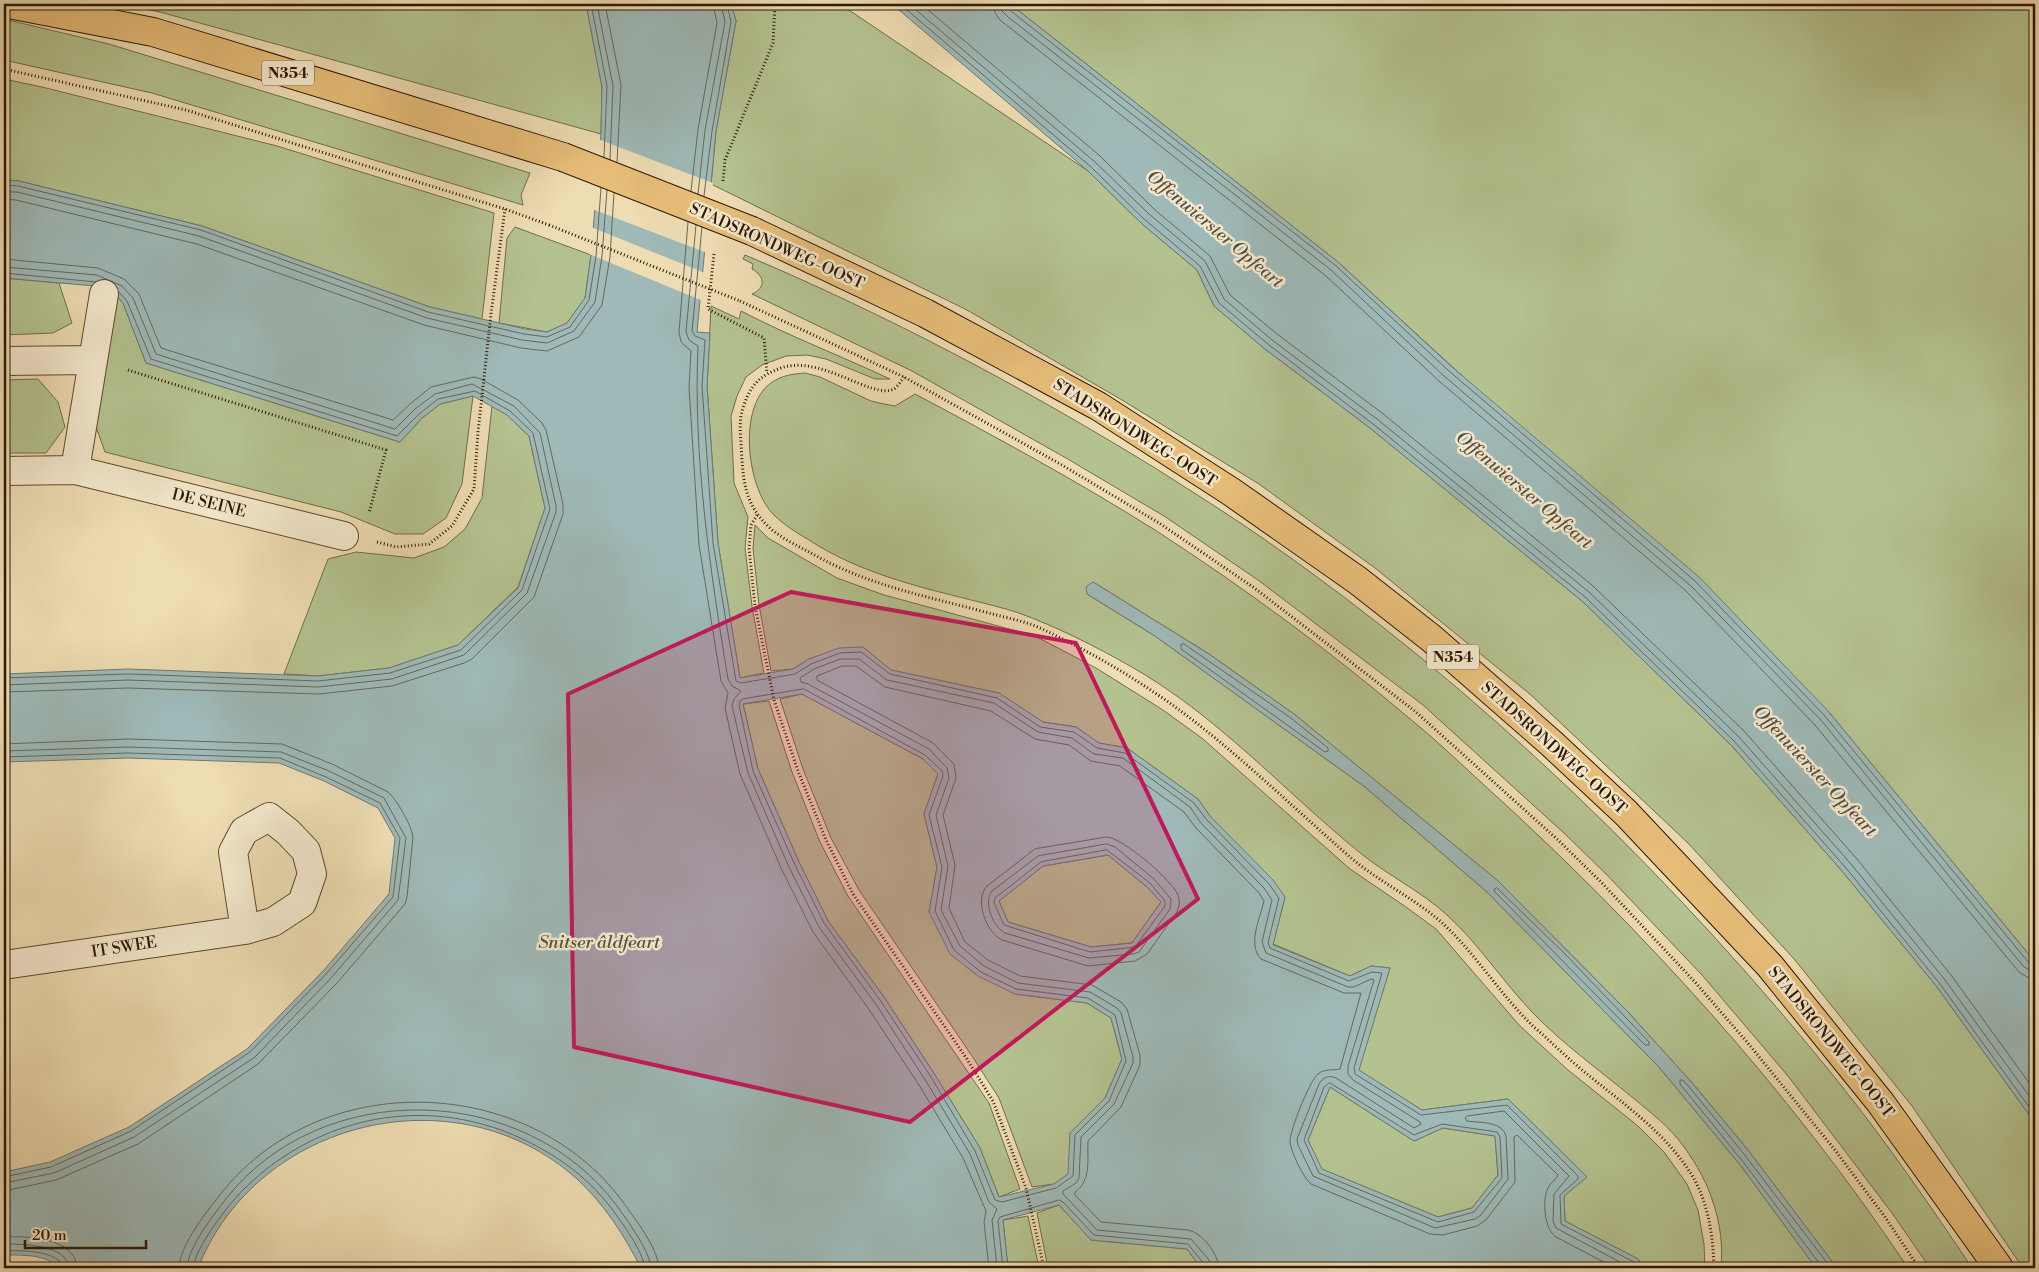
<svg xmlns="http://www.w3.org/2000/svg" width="2039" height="1272" viewBox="0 0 2039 1272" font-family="'Libre Bodoni',serif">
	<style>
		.green { fill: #b4c290; stroke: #706d48 }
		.water { fill: #9eb9b7; stroke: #71796e; fill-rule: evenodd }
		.pier { fill: #eedcb2 }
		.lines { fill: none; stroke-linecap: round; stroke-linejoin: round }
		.shore { stroke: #66685c; stroke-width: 1 }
		.minor-casing { stroke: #5d492c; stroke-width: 30 }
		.primary-casing { stroke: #2d1800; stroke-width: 30 }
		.path { stroke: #2d1800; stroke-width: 3; stroke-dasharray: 1 2.5; stroke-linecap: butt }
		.minor { stroke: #f4e8cd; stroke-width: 28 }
		.primary { stroke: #e7be79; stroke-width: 28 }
		.primary-bridge-casing { stroke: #2d1800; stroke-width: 30; stroke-linecap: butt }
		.path-bridge { stroke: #2d1800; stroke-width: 3; stroke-dasharray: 1 2.5; stroke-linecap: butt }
		.primary-bridge { stroke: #e7be79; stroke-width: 28 }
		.marked { fill: #c2185b; fill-opacity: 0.2; stroke: #c2185b; stroke-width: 4; stroke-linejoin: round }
		.labels { text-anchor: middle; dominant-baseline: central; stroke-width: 5; stroke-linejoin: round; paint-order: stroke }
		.shield { fill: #f4e8cd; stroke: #69563e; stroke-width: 1 }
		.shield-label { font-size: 15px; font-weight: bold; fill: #2d1800 }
		.street-label { font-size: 16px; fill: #2d1800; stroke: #f4e8cd }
		.water-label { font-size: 18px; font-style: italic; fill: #555040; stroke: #f4e8cd }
	</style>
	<rect width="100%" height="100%" fill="#eedcb2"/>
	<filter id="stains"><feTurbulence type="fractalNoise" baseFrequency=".004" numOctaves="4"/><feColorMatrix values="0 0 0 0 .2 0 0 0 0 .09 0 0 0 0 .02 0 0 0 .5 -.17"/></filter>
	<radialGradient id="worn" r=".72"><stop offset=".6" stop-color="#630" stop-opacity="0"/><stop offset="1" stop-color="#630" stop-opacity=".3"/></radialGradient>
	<path class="green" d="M119 4H578L587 9 602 87 601 134 160 12Z
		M731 4H840L1088 171 1141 223 1197 270 1214 306 1265 349 1370 428 1582 601 1731 745 1842 871 1937 987 2035 1123V1268H2023L1912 1106 1795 960 1688 843 1531 695 1375 568 1259 484 1122 400 967 310 711 184 716 131 736 21Z
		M1010 4H2035V962L1828 711 1338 262Z
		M4 19 109 44 530 173 521 195 523 205 152 93 4 60Z
		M4 79 42 87 277 146 494 213 482 319 430 307 202 226 19 181 4 180Z
		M515 227 591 255 585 298 567 323 547 332 499 323 507 238Z
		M745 255C887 315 1023 387 1155 468 1191 491 1228 514 1264 539 1481 690 1674 877 1840 1084 1887 1143 1930 1205 1972 1268H1930L1892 1213 1788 1076 1702 975 1606 874 1565 834 1423 705 1258 580 1164 516 1066 458 912 371 752 294C766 288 765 276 752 269L753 264 743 259Z
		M4 278 59 283 72 323 53 333 4 335Z
		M116 295 123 303 146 363 400 442 422 418 440 404 473 396 462 484 446 518 423 534H395L341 512 105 452 95 424Z
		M711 306 739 319 741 311C789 336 841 356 890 379H875L826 359 807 355 786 356 762 365 746 377 737 396 731 416 734 483 748 517 745 548 752 606 764 673 740 678 718 543 707 386Z
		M805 373 820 377 871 401 884 404 895 406 915 394C996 437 1077 481 1155 530 1243 587 1329 650 1409 718 1435 739 1459 762 1484 785 1643 929 1789 1090 1908 1268H1837L1748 1150 1694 1085 1628 1012 1497 880 1294 714 1209 654 1093 582 1087 594 1155 636 1365 787 1487 892 1659 1067 1741 1166 1816 1268H1721C1725 1224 1710 1182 1684 1147 1671 1128 1650 1112 1632 1097 1599 1070 1563 1044 1533 1013 1503 982 1479 944 1447 915 1421 891 1387 875 1359 852 1283 790 1217 715 1130 666 1095 646 1057 627 1019 613 1004 608 987 604 971 600 915 586 858 572 809 540 797 533 784 525 774 515 747 489 737 407 771 383 782 375 793 374 805 373Z
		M38 379 58 402 65 427 46 453H4V380Z
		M492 406 507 415 529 436 545 508 518 587 458 645 389 668 318 676 284 674 328 559 356 552 414 558 444 547 465 529 482 498Z
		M755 525 768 538 837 578 884 595 1035 636 1096 668 1163 710 1203 739 1350 869 1406 907 1436 929 1520 1026 1568 1070 1638 1126 1664 1152 1687 1184 1698 1210 1704 1244 1705 1268H1644L1638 1259 1565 1221 1564 1196 1587 1177 1508 1099 1422 1110 1358 1070 1390 968 1371 966 1350 976 1273 944 1285 897 1210 816 1198 799 1127 748 1098 743 1076 727 1043 722 998 693 891 670 863 647 809 659 793 669 771 671 759 605 753 548Z
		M802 694 923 759 938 774 924 814 937 867 929 912 1015 994 1087 1003 1111 1018 1122 1059 1105 1098 1070 1133 1069 1174 1054 1184 1032 1187 999 1098 972 1056 859 890 831 838 803 769 780 699Z
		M769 701 792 772 820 842 848 896 989 1103 1020 1189 999 1197 980 1148 935 1075 884 997 828 921 799 862 758 769 743 704Z
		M1108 855 1147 887 1161 902 1132 943 1091 947 1008 922 999 901 1043 866Z
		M1330 1087 1414 1141 1443 1128 1495 1136 1498 1175 1472 1208 1438 1217 1321 1169 1308 1140Z
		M1059 1205 1091 1240 1187 1249 1201 1268H1048L1037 1213Z
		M1028 1216 1039 1268H1008L1003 1220Z"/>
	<path class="water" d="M578 4H731L736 21 716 131 697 332 710 333 707 386 718 543 740 678 793 669 809 659 839 648 863 647 891 670 999 693 1043 722 1076 727 1099 743 1127 748 1198 799 1210 816 1273 880 1285 897 1273 945 1350 976 1371 966 1390 968 1359 1070 1422 1110 1508 1099 1587 1177 1564 1196 1565 1221 1638 1259 1644 1268H1201L1187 1249 1091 1240 1059 1205 1003 1220 1008 1268H641C624 1235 605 1205 577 1179 457 1071 257 1119 198 1268H60C46 1254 22 1255 4 1255V1172L50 1162 129 1127 247 1049 323 971 389 894 395 838 378 808 324 781 279 763 128 758 4 762V674L128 669 318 676 389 668 458 645 518 588 545 508 529 436 507 415 473 396 440 404 422 418 400 442 146 363 123 303 116 295 95 286 4 278V180L19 181 202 226 430 307 525 329 547 332 567 323 585 298 591 255 601 134 602 87 587 9ZM802 694 923 759 938 774 924 814 937 867 929 912 950 954 978 976 1015 994 1087 1003 1111 1018 1122 1059 1105 1098 1070 1133 1068 1174 1054 1184 999 1197 980 1148 935 1075 884 997 828 921 799 862 758 769 743 704ZM1108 855 1147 887 1161 902 1132 943 1091 947 1008 922 999 901 1043 866ZM1330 1087 1414 1141 1443 1128 1495 1136 1498 1175 1472 1208 1438 1217 1322 1169 1308 1140Z
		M892 4H1010L1338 262 1452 367 1699 577 1828 711 2035 962V1123L1937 987 1842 871 1731 745 1582 601 1370 428 1265 349 1214 306 1197 270 1141 223 1088 171Z
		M1093 582 1209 654 1294 714 1497 880 1628 1012 1694 1085 1748 1150 1837 1268H1816L1741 1166 1659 1067 1487 892 1365 787 1155 636 1087 594 1086 587Z"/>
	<path class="pier" d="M598 139 713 183 707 253 592 209Z
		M591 227 705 273 703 301 589 254Z"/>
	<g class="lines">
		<path class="shore" d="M588 4 592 9 607 86 604 157
			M597 4 613 86 610 159
			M605 4 621 85 617 162
			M900 4 1091 167 1144 219 1200 266 1219 303 1269 345 1373 424 1585 597 1734 741 1846 868 1940 984 2035 1115
			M909 4 1095 162 1149 214 1205 261 1224 299 1272 340 1377 419 1589 592 1739 737 1851 864 1945 980 2035 1104
			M921 4 1100 156 1154 209 1210 256 1230 295 1277 334 1382 413 1593 586 1744 731 1857 859 1951 975 2035 1091
			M993 4 995 13 1000 20 1326 276 1439 381 1686 591 1814 724 2019 972 2027 977 2035 979
			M1001 4 1002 11 1008 17 1331 270 1444 376 1691 586 1820 719 2024 967 2030 970 2035 971
			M1007 4 1008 8 1012 12 1335 265 1449 371 1695 581 1824 715 2029 963 2035 965
			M4 185 18 186 201 230 428 312 524 334 547 337 570 327 589 300 596 256 601 188
			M691 191 698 129 717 23 713 4
			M4 192H17L199 236 427 318 522 340 547 343 574 331 595 302 602 256 607 190
			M698 194 705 130 725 22 721 4
			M704 196 712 131 731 22 727 4
			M4 199 16 200 197 244 424 325 521 348 547 351 579 337 602 305 610 257 614 193
			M688 222 679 332 681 342 691 351 689 387 699 545 721 681 728 693 725 708 740 774 782 870 813 932 868 1008 919 1085 963 1158 986 1211 984 1222 989 1268
			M696 225 686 332 689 340 698 346C693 457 710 569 728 679L732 686 741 691 734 699 732 706 748 773 789 867 819 927 875 1003 926 1081 970 1154 989 1202 997 1209 992 1220 997 1268
			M702 227 692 331 695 336 705 340 702 386 713 543 736 681 741 683 795 674 811 664 840 653 861 652 890 674 997 698 1040 727 1074 732 1097 748 1125 753 1194 803 1206 819 1269 884 1279 898 1268 943 1270 948 1349 981 1372 972 1382 973 1354 1068 1355 1074 1421 1115 1507 1105 1578 1176V1179L1560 1195 1561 1224 1634 1262 1638 1268
			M4 259 98 268 124 279 139 294 161 348 393 420 410 404 431 387 474 377 481 379 518 400 542 423 546 430 563 504V514L534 597 472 659 464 663 392 686 319 694 128 688 4 692
			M4 267 97 275 122 286 133 298 156 354 395 429 415 409 435 394 472 384 514 406 540 433 556 506V512L527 593 464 655 392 679 318 687 128 680 4 685
			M4 273 96 282
			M1184 644 1291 718 1328 748V751L1325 752 1181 649V645Z
			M4 678 128 674 318 681 390 673 461 650 522 590 550 509 533 433 510 411 475 391 438 399 419 414 397 436 151 359 127 301 118 291
			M804 689 925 755 942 771 943 776 929 815 942 867 935 911 954 950 981 972 1016 989 1088 998 1115 1015 1126 1061 1109 1101 1075 1135 1073 1176 1056 1188 1002 1202 995 1200 975 1151 931 1077 880 1000 824 923 795 865 753 771 739 705 740 701 743 699Z
			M4 744 128 739 282 744 332 764 388 792C397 800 412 826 413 837L407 897 405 904 337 983 258 1064 138 1144 56 1180 4 1191
			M4 751 128 747 281 752 329 771 384 798 406 838 398 900 331 978 255 1057 134 1137 54 1173 4 1183
			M4 757 128 753 280 758 326 777 380 803 400 838 393 897 326 974 250 1052 131 1131 51 1167 4 1177
			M1107 837C1123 838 1169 878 1177 893 1180 899 1180 905 1177 912L1147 954 1135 961 1088 966 1002 940C986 932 974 900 987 886L1035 849Z
			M1107 844 1115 847 1154 879 1171 899 1170 909 1139 952 1133 954 1089 958 1005 933C993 927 983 902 992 891L1038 856Z
			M1107 850 1150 883 1165 901V906L1135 947 1090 952 1004 925 994 903 995 898 1041 862Z
			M1497 888 1566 955 1649 1042V1045H1645L1495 892 1494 890Z
			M1330 1083 1414 1135 1442 1124 1497 1132 1500 1137 1502 1178 1474 1212 1438 1222 1319 1173 1304 1140 1324 1087Z
			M4 1237C26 1236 76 1237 77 1268
			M4 1244C21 1244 68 1244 69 1268
			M4 1251C18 1250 61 1250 63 1268
			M179 1268C180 1245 205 1214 219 1196 318 1067 528 1073 623 1202 635 1219 658 1248 659 1268
			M187 1268C188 1247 213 1216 225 1200 321 1076 525 1082 617 1206 627 1220 650 1251 651 1268
			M193 1268C196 1246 228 1205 244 1189 324 1110 441 1092 540 1148 568 1163 593 1184 612 1209 622 1223 643 1251 645 1268
			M1003 1268 998 1221 1000 1217 1059 1200 1063 1202 1094 1235 1188 1244 1204 1264 1205 1268
			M1211 1268 1209 1260 1191 1239 1097 1230 1063 1194V1191L1076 1183 1079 1178 1081 1137 1114 1104 1133 1063V1057L1121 1013 1117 1008 1090 992 1018 983 984 966 960 946 941 910 948 866 936 815 949 778 947 768 929 749 808 684 801 682 800 678 814 669 840 659H859L887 680 994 703 1038 732 1072 738 1094 754 1123 758 1190 807 1201 823 1264 888 1272 900 1262 942 1266 953 1348 987H1354L1371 979 1374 980 1348 1066V1074L1353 1080 1420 1122 1421 1124 1414 1128 1336 1078C1329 1075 1323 1077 1319 1084L1297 1139 1298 1145 1313 1176 1435 1228 1475 1219 1481 1215 1508 1179 1506 1136C1502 1121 1480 1123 1467 1121L1465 1118 1467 1116 1504 1111 1569 1176 1554 1194 1553 1221 1556 1228 1631 1268
			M1219 1268C1218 1254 1203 1233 1188 1230L1101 1222 1075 1195V1192C1092 1180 1087 1159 1088 1141L1121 1107 1140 1065V1055L1127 1009 1121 1002 1092 985 1020 976 988 960 965 942 949 908 955 865 943 815 956 778 954 764 933 743 817 680V676L842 666H856L885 687 991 711 1035 739 1069 745 1091 761 1120 766 1184 812 1196 828 1259 893 1264 901C1260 919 1247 944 1261 959L1344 993H1361L1340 1069C1333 1071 1325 1068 1318 1074 1310 1080 1289 1132 1290 1142 1291 1152 1303 1177 1311 1184L1430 1234 1443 1235 1477 1226 1486 1220 1515 1182 1514 1137 1517 1135 1558 1175C1556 1180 1550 1183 1548 1188 1542 1200 1544 1229 1556 1237L1615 1268
			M1820 1268 1819 1263 1744 1163 1680 1084V1080H1683L1690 1088 1744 1154 1831 1268"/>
		<defs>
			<path id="minor" d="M4 361 93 360
				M75 470 104 294
				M4 471 75 470 344 536
				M4 965 245 930 273 922 302 903 312 874 306 851 288 832 269 817 244 831 233 852 245 930"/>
			<path id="primary" d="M9 4 153 32 563 157
				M752 231 925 313 1098 406 1230 491 1357 580 1431 638 1551 743 1626 813 1770 966 1880 1102 1999 1268"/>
		</defs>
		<use href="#minor" class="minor-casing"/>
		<use href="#primary" class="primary-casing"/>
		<path class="path" d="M4 69 186 110 505 209 549 225
			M723 181 725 160 773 43 775 4
			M714 254 708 309 764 338 767 373
			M740 301 904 377 1062 465 1159 523 1253 587 1416 712 1558 840 1601 882 1694 981 1747 1042 1835 1150 1885 1217 1919 1268
			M128 370 386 450 369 513
			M904 377C903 379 896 388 894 389 872 400 821 354 781 368 761 375 751 384 744 405 739 418 740 430 741 443 743 478 743 504 771 529 783 539 798 546 811 553 869 586 926 596 989 613 1006 618 1026 621 1042 629 1100 656 1159 692 1209 733 1257 772 1303 816 1350 857 1378 881 1412 897 1440 921 1475 952 1500 995 1534 1027 1548 1039 1561 1052 1575 1064 1617 1100 1664 1129 1693 1177 1709 1205 1713 1237 1714 1268
			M757 515 751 525 749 548 755 606 774 700 798 771 826 840 853 894 967 1059 993 1101 1026 1188 1044 1268
			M377 542 396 547 429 544 452 526 474 489 478 432 491 314 505 209"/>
		<use href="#minor" class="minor"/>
		<use href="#primary" class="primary"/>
		<defs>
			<path id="primary-bridge" d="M563 157 752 231"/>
		</defs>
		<use href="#primary-bridge" class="primary-bridge-casing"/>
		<path class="path-bridge" d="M549 225 740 301"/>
		<use href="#primary-bridge" class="primary-bridge"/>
	</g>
	<path class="marked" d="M791 592 1076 643 1198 899 910 1122 574 1047 568 694Z"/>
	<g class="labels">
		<g class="shield">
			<rect x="262" y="60.5" width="52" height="25" rx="4"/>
			<rect x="1427" y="644.5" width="52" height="25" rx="4"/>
		</g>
		<g class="shield-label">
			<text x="288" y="73">N354</text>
			<text x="1453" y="657">N354</text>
		</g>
		<g class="street-label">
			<text transform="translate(777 246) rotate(24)">STADSRONDWEG-OOST</text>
			<text transform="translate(1135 433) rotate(32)">STADSRONDWEG-OOST</text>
			<text transform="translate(209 503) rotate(14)">DE SEINE</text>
			<text transform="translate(1554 748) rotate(42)">STADSRONDWEG-OOST</text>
			<text transform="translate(124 947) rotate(-9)">IT SWEE</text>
			<text transform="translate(1831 1042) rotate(51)">STADSRONDWEG-OOST</text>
		</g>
		<g class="water-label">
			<text transform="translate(1215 229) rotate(40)">Offenwierster Opfeart</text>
			<text transform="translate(1524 490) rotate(40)">Offenwierster Opfeart</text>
			<text transform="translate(1815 771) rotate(47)">Offenwierster Opfeart</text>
			<text x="599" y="942">Snitser âldfeart</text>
		</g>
	</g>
	<rect width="2039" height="1272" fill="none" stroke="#eedcb2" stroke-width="20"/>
	<rect x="5" y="5" width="2029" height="1262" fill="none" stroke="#2d1800" stroke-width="2.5"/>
	<rect x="10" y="10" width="2019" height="1252" fill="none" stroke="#2d1800"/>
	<path d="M25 1240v8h121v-8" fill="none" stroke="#2d1800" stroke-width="2.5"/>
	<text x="32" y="1240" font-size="15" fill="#2d1800" stroke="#f4e8cd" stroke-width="4" paint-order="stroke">20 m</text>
	<rect width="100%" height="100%" filter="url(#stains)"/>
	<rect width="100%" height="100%" fill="url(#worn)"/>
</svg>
